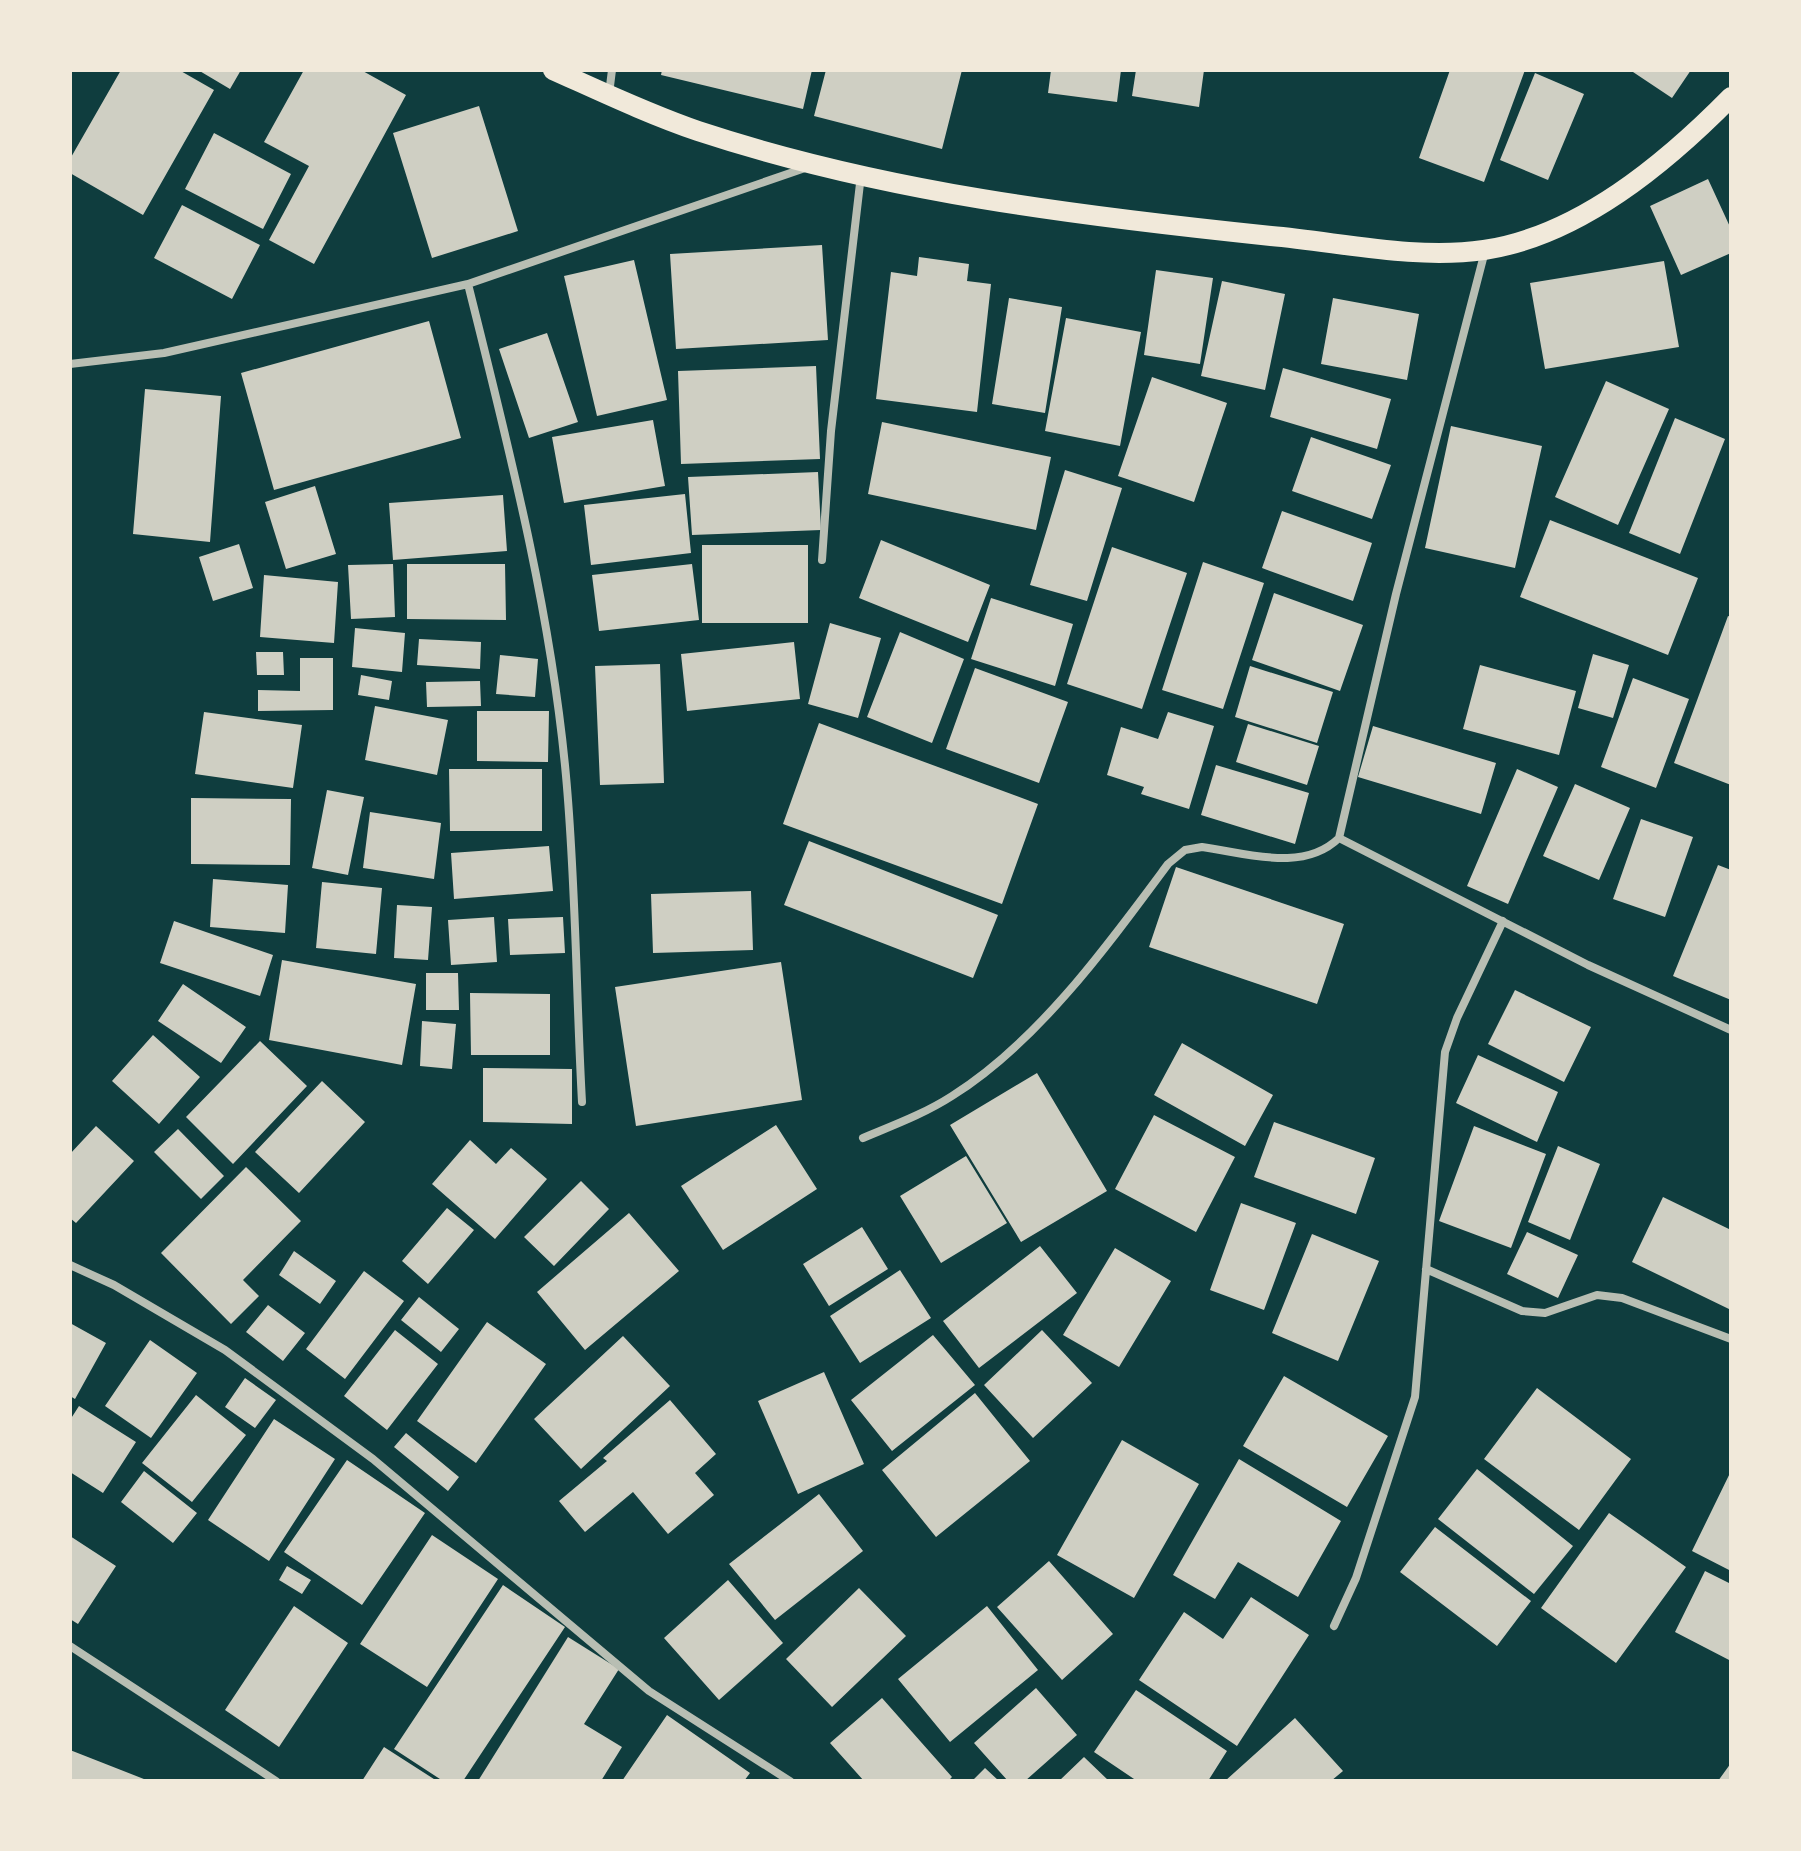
<svg xmlns="http://www.w3.org/2000/svg" width="1801" height="1851" viewBox="0 0 1801 1851" font-family="Signika,sans-serif">
	<style>
		.building { fill: #cfcfc3 }
		.lines { fill: none; stroke-linecap: round; stroke-linejoin: round }
		.minor { stroke: #b8beb3; stroke-width: 8 }
		.primary { stroke: #f1e9da; stroke-width: 20 }
	</style>
	<rect width="100%" height="100%" fill="#0f3d3e"/>
	<path class="building" d="M121 70H179L214 90 143 215 70 173V159Z
		M198 70H241L230 89Z
		M304 70H361L406 95 314 264 269 240 309 166 264 142Z
		M662 70H812L803 109 661 75Z
		M826 70H962L942 149 814 116Z
		M1051 70H1121L1117 102 1048 93Z
		M1136 70H1204L1199 107 1132 96Z
		M1450 70H1525L1484 182 1419 158Z
		M1630 70H1691L1672 98Z
		M1535 73 1584 94 1548 180 1500 160Z
		M479 106 518 231 432 258 393 133Z
		M214 133 291 174 263 229 185 189Z
		M1708 179 1731 229V253L1681 275 1650 206Z
		M182 205 260 245 232 299 154 258Z
		M822 245 828 340 676 349 670 254Z
		M919 257 969 264 967 281 991 284 977 412 876 399 891 272 917 276Z
		M634 260 667 400 597 416 564 276Z
		M1664 261 1679 347 1545 369 1530 283Z
		M1156 270 1213 278 1200 364 1144 355Z
		M1222 281 1285 294 1265 390 1201 376Z
		M1009 298 1062 307 1045 413 992 404Z
		M1333 298 1419 314 1407 380 1321 364Z
		M1066 318 1141 332 1120 446 1045 431Z
		M429 321 461 438 274 490 241 373Z
		M547 333 578 422 529 438 499 349Z
		M816 366 820 459 681 464 678 371Z
		M1283 368 1391 399 1377 449 1270 417Z
		M1152 377 1227 403 1194 502 1118 476Z
		M1606 381 1669 409 1618 525 1555 497Z
		M145 389 221 396 210 542 133 534Z
		M1675 418 1725 439 1680 554 1629 533Z
		M653 420 665 486 564 503 552 437Z
		M882 422 1051 457 1036 530 868 494Z
		M1451 426 1542 446 1515 568 1425 548Z
		M1311 437 1391 465 1372 519 1292 491Z
		M1065 470 1122 488 1087 601 1030 585Z
		M818 472 821 530 692 535 688 477Z
		M315 486 336 554 286 569 265 502Z
		M685 494 691 553 591 565 584 505Z
		M503 495 507 551 393 560 389 503Z
		M1282 511 1372 543 1353 601 1262 568Z
		M1550 520 1698 578 1668 655 1520 597Z
		M881 540 990 585 968 642 859 598Z
		M239 544 253 588 213 601 199 557Z
		M702 545H808V623H702Z
		M1112 547 1187 573 1142 709 1067 684Z
		M1203 562 1264 583 1223 709 1162 690Z
		M393 564 395 617 351 619 348 565Z
		M407 564H505L506 620 407 619Z
		M692 564 699 620 599 631 592 575Z
		M264 575 338 582 334 643 260 637Z
		M1274 593 1363 625 1340 691 1252 660Z
		M991 598 1073 624 1055 686 971 659Z
		M1728 616 1731 617V785L1674 763Z
		M830 623 881 638 858 718 808 704Z
		M355 628 405 633 402 672 352 667Z
		M900 632 964 659 932 743 867 717Z
		M419 639 481 642 480 669 417 665Z
		M794 642 800 699 687 711 681 654Z
		M256 652H283L284 675H257Z
		M1593 654 1629 665 1613 718 1578 708Z
		M500 655 538 659 535 697 496 694Z
		M300 658H333V710L258 711V690L300 691Z
		M660 664 664 783 600 785 595 666Z
		M1480 665 1576 691 1559 755 1463 729Z
		M1250 666 1333 692 1317 743 1235 717Z
		M975 668 1068 702 1039 783 946 749Z
		M361 675 392 681 389 700 358 695Z
		M1633 678 1689 699 1656 788 1601 767Z
		M480 681 481 706 427 707 426 682Z
		M375 706 448 720 437 775 365 760Z
		M477 711H549L548 762 477 761Z
		M204 712 302 725 293 788 195 774Z
		M1168 712 1214 726 1189 809 1141 794 1144 787 1107 775 1121 727 1158 739Z
		M819 723 1038 804 1002 904 783 824Z
		M1248 724 1319 746 1307 785 1236 762Z
		M1373 726 1496 763 1481 814 1358 777Z
		M1216 765 1309 793 1295 844 1201 815Z
		M449 769H542V831H450Z
		M1517 769 1558 787 1508 904 1467 886Z
		M1575 784 1630 808 1599 880 1543 856Z
		M327 790 364 797 348 875 312 868Z
		M191 798 291 799 290 865 191 864Z
		M370 812 441 823 434 879 363 868Z
		M1641 819 1693 837 1665 917 1613 899Z
		M809 841 998 915 973 978 784 905Z
		M549 846 553 891 454 899 451 853Z
		M1718 865 1731 870V1000L1673 976Z
		M1176 867 1344 924 1317 1004 1149 947Z
		M213 879 288 885 285 933 210 927Z
		M322 882 382 888 376 954 316 948Z
		M751 891 753 950 653 953 651 894Z
		M397 905 432 907 428 960 394 958Z
		M494 917 497 962 451 965 448 920Z
		M563 917 565 953 510 955 508 919Z
		M174 921 273 955 260 996 160 963Z
		M282 960 416 984 402 1065 269 1040Z
		M781 962 802 1100 636 1126 615 987Z
		M426 973H458L459 1010H426Z
		M183 984 246 1027 221 1063 158 1021Z
		M1515 990 1591 1027 1564 1082 1488 1044Z
		M470 993 550 994V1055H471Z
		M422 1021 456 1024 452 1069 420 1066Z
		M153 1035 200 1077 159 1124 112 1081Z
		M260 1041 307 1086 233 1164 186 1117Z
		M1182 1043 1273 1095 1245 1146 1154 1095Z
		M1478 1055 1558 1092 1537 1142 1456 1103Z
		M483 1068 572 1069V1124L483 1122Z
		M1037 1073 1107 1191 1021 1242 950 1125Z
		M322 1081 365 1122 299 1193 255 1152Z
		M1154 1115 1235 1157 1196 1232 1115 1189Z
		M1274 1122 1375 1158 1356 1214 1254 1177Z
		M776 1125 817 1189 723 1250 681 1186Z
		M96 1126 134 1161 76 1223 70 1218V1154Z
		M1474 1126 1546 1154 1511 1248 1439 1221Z
		M178 1129 224 1176 201 1199 154 1152Z
		M470 1140 496 1164 511 1148 547 1179 495 1239 432 1184Z
		M1558 1146 1600 1164 1570 1240 1528 1222Z
		M966 1156 1007 1223 941 1263 900 1196Z
		M246 1167 301 1221 243 1280 259 1296 231 1324 161 1253Z
		M581 1181 609 1209 554 1266 524 1237Z
		M1663 1197 1731 1230V1310L1632 1262Z
		M1241 1203 1296 1223 1264 1310 1210 1290Z
		M447 1208 474 1230 428 1284 402 1261Z
		M629 1213 679 1271 585 1350 537 1292Z
		M862 1227 888 1269 829 1306 803 1264Z
		M1527 1232 1578 1255 1558 1298 1507 1274Z
		M1312 1234 1379 1261 1338 1361 1272 1333Z
		M1040 1246 1077 1293 979 1368 943 1321Z
		M1115 1248 1171 1281 1119 1367 1063 1335Z
		M294 1251 336 1281 320 1304 279 1275Z
		M900 1270 931 1318 860 1363 830 1316Z
		M364 1271 404 1301 345 1379 306 1349Z
		M419 1297 459 1329 441 1352 401 1320Z
		M268 1305 305 1333 283 1361 246 1332Z
		M487 1322 546 1364 476 1463 417 1421Z
		M70 1323 106 1343 75 1399 70 1396Z
		M395 1330 438 1364 387 1430 344 1396Z
		M1042 1330 1092 1383 1033 1438 984 1385Z
		M933 1335 975 1385 892 1451 851 1400Z
		M623 1336 670 1386 581 1469 534 1419Z
		M150 1340 197 1373 151 1438 105 1406Z
		M824 1372 864 1464 798 1494 758 1401Z
		M1284 1376 1388 1436 1347 1507 1243 1446Z
		M245 1378 276 1400 255 1428 225 1407Z
		M1537 1388 1631 1459 1579 1530 1484 1459Z
		M975 1393 1030 1461 936 1537 882 1470Z
		M196 1395 246 1435 192 1502 142 1463Z
		M670 1400 716 1454 695 1473 714 1495 668 1534 633 1492 585 1532 559 1501 607 1461 603 1458Z
		M79 1406 136 1442 103 1493 70 1472V1420Z
		M274 1419 335 1459 269 1561 208 1520Z
		M406 1433 459 1477 448 1491 394 1447Z
		M1122 1440 1199 1484 1134 1598 1057 1555Z
		M1239 1459 1341 1521 1298 1597 1238 1562 1215 1599 1173 1575Z
		M347 1460 425 1513 362 1605 284 1552Z
		M1477 1469 1573 1546 1534 1594 1438 1519Z
		M144 1471 197 1513 173 1543 121 1502Z
		M1731 1471V1571L1692 1551Z
		M819 1494 863 1551 775 1620 729 1564Z
		M1609 1513 1686 1567 1616 1663 1541 1608Z
		M1435 1527 1531 1601 1497 1646 1400 1572Z
		M432 1535 498 1579 427 1687 360 1644Z
		M70 1536 116 1566 78 1624 70 1619Z
		M1049 1561 1113 1634 1062 1680 997 1607Z
		M287 1566 311 1580 302 1594 279 1580Z
		M1705 1571 1731 1584V1661L1675 1632Z
		M728 1580 783 1643 719 1700 664 1638Z
		M503 1585 565 1627 463 1781H443L394 1749Z
		M859 1588 906 1636 832 1707 786 1659Z
		M1251 1597 1309 1635 1237 1746 1139 1680 1184 1612 1223 1639Z
		M294 1606 348 1643 279 1747 225 1710Z
		M987 1606 1038 1670 950 1742 898 1679Z
		M568 1637 619 1669 584 1724 622 1747 601 1781H478Z
		M1036 1688 1077 1735 1025 1781H1008L974 1743Z
		M1136 1690 1227 1751 1208 1781H1137L1094 1752Z
		M882 1698 952 1777 948 1781H864L830 1743Z
		M667 1715 750 1773 744 1781H622Z
		M1295 1718 1343 1771 1331 1781H1225Z
		M384 1747 437 1781H362Z
		M70 1750 149 1781H70Z
		M1084 1757 1109 1781H1059Z
		M1731 1763V1781H1718Z
		M985 1768 999 1781H972Z"/>
	<g class="lines">
		<path class="minor" d="M609 94 612 70
			M468 284C508 445 551 610 566 776 576 884 576 994 582 1102
			M70 364 164 353 468 284 805 168
			M822 560 831 431 861 175
			M1339 838 1588 965 1731 1030
			M863 1138C894 1125 924 1114 952 1096 1038 1042 1108 945 1168 864L1185 850 1202 847C1247 853 1303 873 1339 838L1396 594 1485 251
			M70 1265 114 1285 225 1350 373 1459 649 1691 790 1781
			M1426 1269 1522 1311 1545 1313 1597 1295 1622 1298 1731 1339
			M1334 1626 1356 1578 1415 1397 1445 1052 1457 1018 1503 921
			M70 1646 276 1781"/>
		<path class="primary" d="M553 70C600 91 648 114 698 131 883 192 1078 216 1271 236 1340 242 1414 260 1484 250 1579 236 1666 163 1731 97"/>
	</g>
	<rect width="1801" height="1851" fill="none" stroke="#f1e9da" stroke-width="144"/>
</svg>
